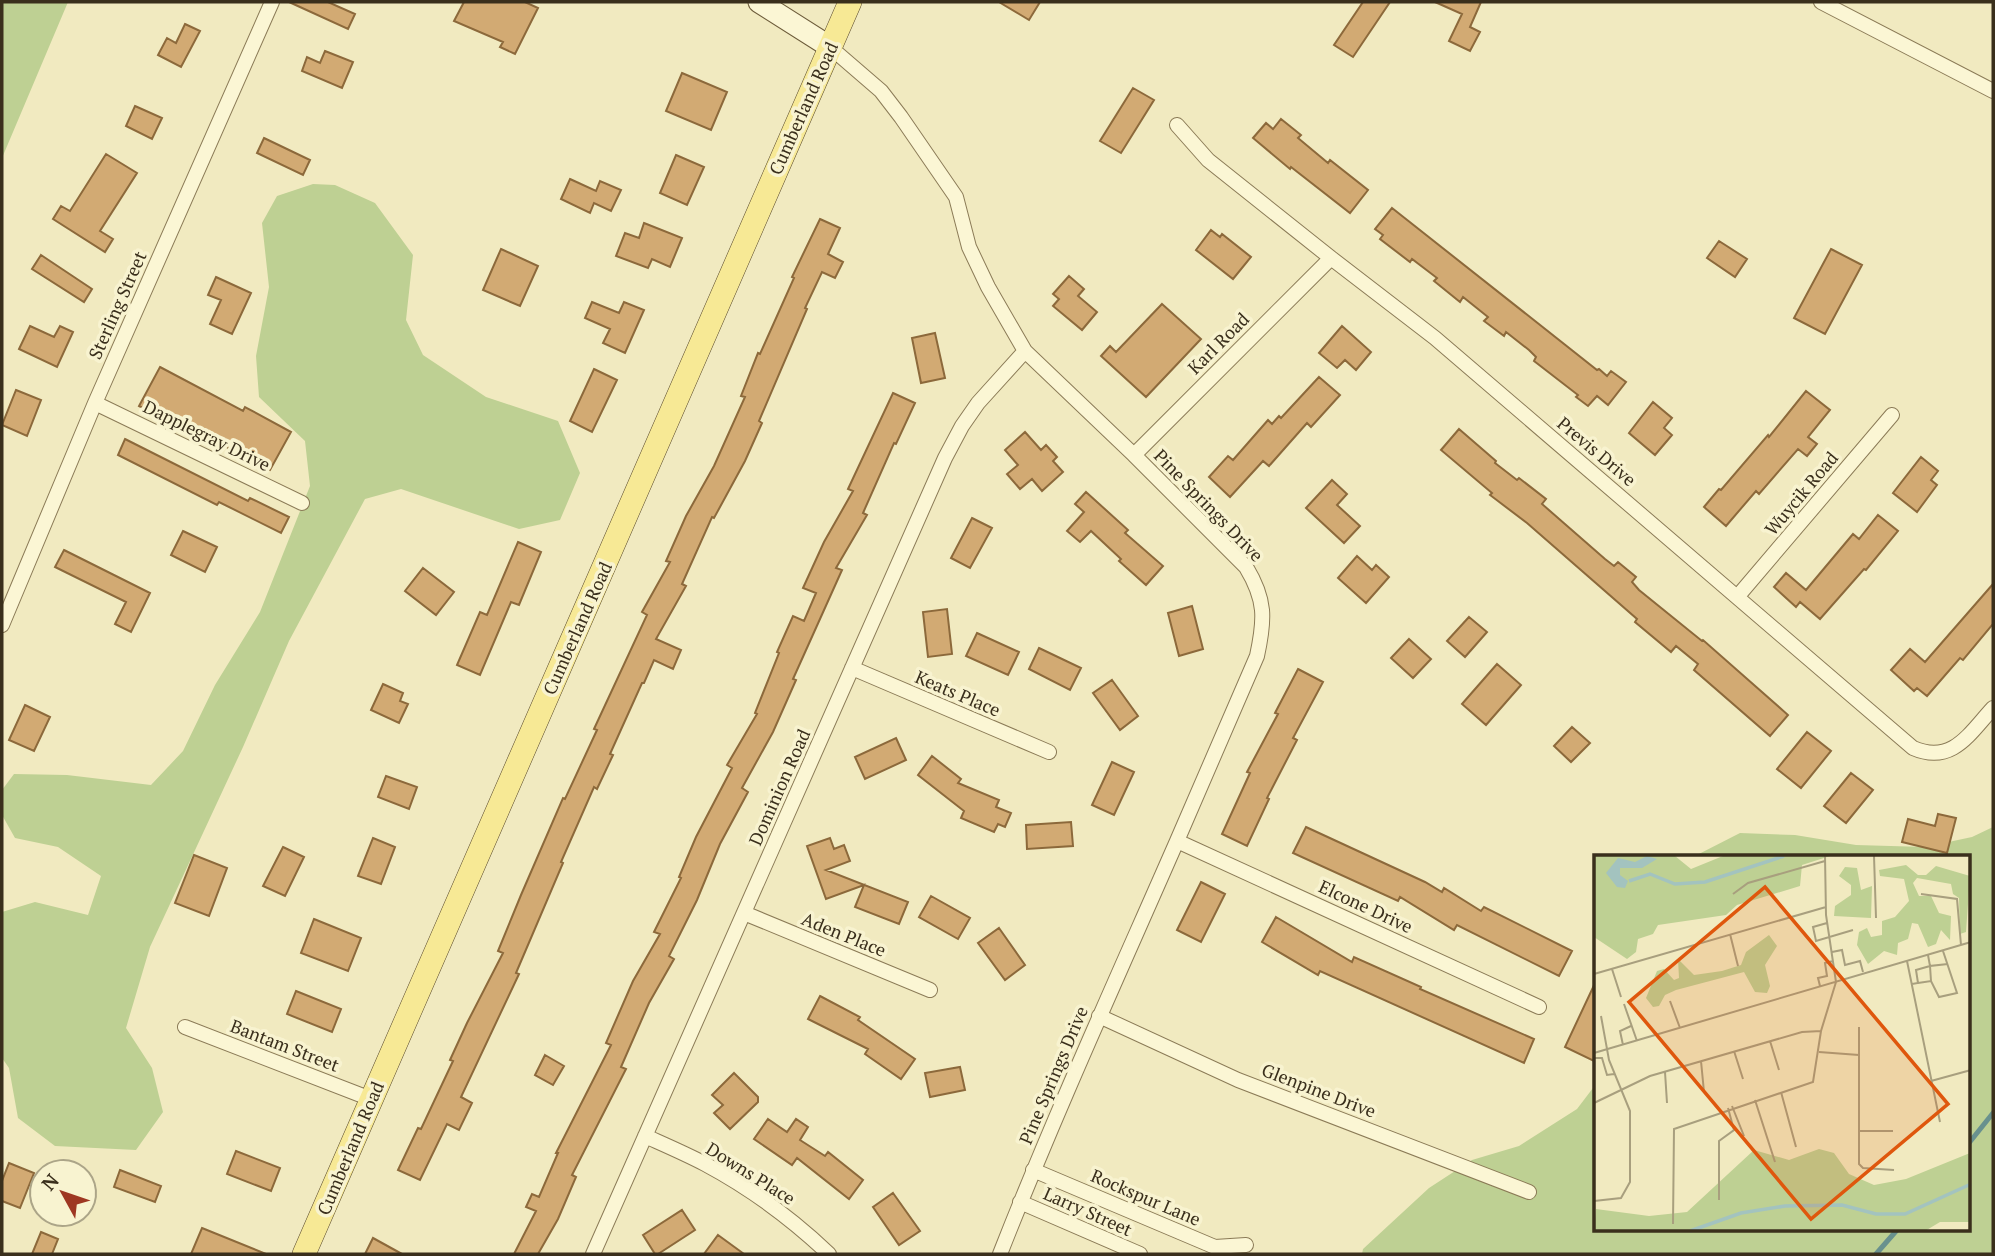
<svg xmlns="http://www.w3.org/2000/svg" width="1995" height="1256" viewBox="0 0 1995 1256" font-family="'PT Serif',serif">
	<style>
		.green { fill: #bed093 }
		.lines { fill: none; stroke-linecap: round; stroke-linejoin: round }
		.stream { stroke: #69918e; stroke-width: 5 }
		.building { fill: #d2aa73; stroke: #8c693b; stroke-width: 2 }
		.minor-casing { stroke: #8b7b57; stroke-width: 16 }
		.secondary-casing { stroke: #6d5c3a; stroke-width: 23 }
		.primary-casing { stroke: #58482b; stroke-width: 24 }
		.minor { stroke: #fbf6d4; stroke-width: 14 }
		.secondary { stroke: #fbf6d4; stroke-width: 21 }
		.primary { stroke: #f7e995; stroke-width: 23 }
		.labels { text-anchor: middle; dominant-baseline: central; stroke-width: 7; stroke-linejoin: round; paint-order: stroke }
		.street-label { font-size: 18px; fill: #3a2f1c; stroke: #f8f3d0 }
		.inset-river { fill: none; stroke: #a3c3bf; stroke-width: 3.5 }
		.inset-road { fill: none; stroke: #a89f7e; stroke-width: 2 }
		.view { fill: #df570d; fill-opacity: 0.15; stroke: #df570d; stroke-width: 3.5 }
		.inset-edge { fill: none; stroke: #3a2f1c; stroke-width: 3.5 }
	</style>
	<rect width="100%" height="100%" fill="#f1eac0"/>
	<path class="green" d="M2 2H68L2 158Z
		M313 184 335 185 375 203 413 255 406 320 423 355 486 397 558 421 580 473 560 520 519 529 401 489 365 499 289 641 243 747 150 947 126 1028 152 1068 163 1112 136 1150 55 1146 18 1118 9 1068 2 1058V912L35 902 88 915 101 876 58 847 15 838 2 815V790L14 774 67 775 151 785 183 751 215 685 260 612 310 486 305 441 259 397 256 356 269 287 262 223 277 196Z
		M1993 827V1254H1362L1363 1249 1429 1188 1472 1160 1519 1146 1577 1109 1596 1084V1230H1969V857H1693L1740 833 1795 835 1856 845 1925 847 1972 837Z"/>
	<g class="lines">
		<path class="stream" d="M1969 1143 1993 1113
			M1876 1254 1897 1230"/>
	</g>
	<path class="building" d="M289 2H328L355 14 348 29Z
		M464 2H525L538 8 515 54 500 47 503 42 454 21Z
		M999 2H1040L1029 20Z
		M1363 2H1390L1353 57 1334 45Z
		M1435 2H1481L1470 27 1480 32 1470 51 1449 41 1462 14Z
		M185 24 200 31 181 67 158 55 167 38 176 43Z
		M325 51 353 62 342 88 302 71 307 57 320 63Z
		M682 73 727 92 711 130 666 111Z
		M1133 88 1154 100 1121 153 1100 141Z
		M135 106 162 118 152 139 126 126Z
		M1281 119 1301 135 1298 138 1328 163 1330 160 1368 190 1350 213 1291 167 1290 169 1253 138 1266 123 1273 129Z
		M264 138 310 160 303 175 257 153Z
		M106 154 137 173 100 231 113 239 105 252 53 219 61 206 70 211Z
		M676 155 704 167 687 205 660 193Z
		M570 179 596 191 600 181 621 190 611 211 594 203 590 213 561 199Z
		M1392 208 1597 370 1599 369 1607 376 1611 371 1626 382 1608 405 1597 396 1588 406 1576 397 1578 395 1534 361 1536 357 1529 350 1506 332 1504 336 1484 321 1488 317 1463 297 1460 302 1434 281 1437 278 1412 259 1410 262 1380 239 1383 235 1375 229Z
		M820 219 840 228 828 254 843 262 835 278 822 272 805 308 807 309 759 421 762 423 745 461 714 518 712 517 682 584 686 586 656 639 681 650 673 669 654 660 644 683H642L610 754 613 755 597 789 594 787 561 862 563 863 516 973 519 974 461 1097 472 1103 459 1130 447 1124 420 1180 398 1170 418 1128 421 1129 453 1061 450 1060 467 1023 503 953 498 951 521 895 563 798 565 799 597 730 594 729 647 615 642 612 670 562 666 561 686 516 714 466 745 397 741 396 758 353 760 354 794 278 792 277Z
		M644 223 682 238 670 267 652 259 648 268 616 256 625 233 639 238Z
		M1211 230 1220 237 1222 234 1251 257 1233 279 1196 250Z
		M1719 241 1747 259 1735 277 1707 258Z
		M501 249 538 266 520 306 483 290Z
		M1831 249 1862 265 1825 334 1794 318Z
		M41 255 92 289 84 302 32 269Z
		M1069 276 1084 289 1078 296 1097 312 1082 330 1053 306 1059 299 1053 294Z
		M216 277 251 293 232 334 210 324 221 300 208 295Z
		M592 302 619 313 624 302 644 310 625 353 603 343 610 329 585 318Z
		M1162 304 1201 339 1146 397 1101 356 1110 346 1116 352Z
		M30 326 54 337 60 326 73 332 57 367 19 349Z
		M1342 326 1371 352 1356 370 1345 360 1337 368 1319 353Z
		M935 333 945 378 921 383 912 338Z
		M160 367 243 411 245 407 291 432 270 470 208 437 206 441 139 406Z
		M594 369 617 380 592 432 570 421Z
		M1319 377 1340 395 1311 427 1307 423 1269 466 1263 461 1230 497 1209 477 1228 456 1233 460 1268 420 1272 424 1279 416 1281 418Z
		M16 390 41 400 27 436 2 425Z
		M1806 391 1830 410 1808 437 1817 444 1807 456 1798 449 1759 494 1756 491 1726 526 1704 507 1719 489 1721 490 1768 435 1769 437Z
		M893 393 915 403 896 444 894 443 863 513 867 515 836 568 842 570 793 679 796 680 773 732 742 788 748 792 720 844 697 900 669 956 674 959 649 1003 621 1067 626 1069 572 1175 576 1177 558 1219 538 1254H514L536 1211 526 1207 532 1194 539 1197 558 1153H556L611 1045 606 1043 633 981 660 934 654 932 681 878 679 877 696 837 732 768 727 765 757 714 755 713 779 653 777 652 793 616 804 621 816 593 803 588 824 542 853 491 848 489Z
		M1653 402 1672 418 1664 428 1672 435 1655 455 1629 433Z
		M1459 429 1496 461 1495 463 1517 480 1519 478 1546 499 1542 504 1605 559 1614 566 1618 562 1636 577 1632 582 1639 590 1702 641 1703 640 1788 715 1770 736 1694 670 1698 664 1676 646 1671 652 1635 622 1637 619 1527 523 1490 495 1492 493 1441 450Z
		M1025 432 1041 450 1046 445 1057 457 1053 461 1063 472 1042 491 1032 479 1020 489 1007 474 1018 465 1005 450Z
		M125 439 248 501 250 498 289 517 281 533 219 502 217 505 118 455Z
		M1921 457 1938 471 1931 480 1937 485 1917 512 1893 493Z
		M1332 480 1347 494 1337 505 1360 526 1344 543 1306 508Z
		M1086 492 1128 530 1125 533 1163 566 1146 585 1119 561 1121 559 1091 531 1080 542 1067 531 1084 512 1075 504Z
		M1878 515 1898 531 1866 570 1864 569 1820 619 1800 602 1796 607 1774 587 1786 573 1806 590 1853 534 1859 539Z
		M972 518 992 528 970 568 951 558Z
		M183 531 217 547 205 572 171 555Z
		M518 542 541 552 519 605 511 602 480 675 457 665 480 612 487 615Z
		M64 550 150 593 131 632 115 624 126 602 55 567Z
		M1357 556 1372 570 1376 565 1389 577 1366 603 1338 578Z
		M423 568 454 592 436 615 405 591Z
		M1993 584V624L1963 660 1960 658 1927 696 1917 688 1914 691 1891 670 1910 649 1925 662Z
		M1192 606 1203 649 1179 656 1168 613Z
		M947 609 952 654 928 657 923 612Z
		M1469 617 1487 632 1465 657 1447 641Z
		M977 633 1019 652 1008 675 966 656Z
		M1409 639 1431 659 1413 678 1391 658Z
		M1039 648 1081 668 1070 690 1029 669Z
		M1497 664 1521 685 1486 725 1462 704Z
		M1298 669 1323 682 1293 738 1297 740 1267 798 1269 799 1247 846 1222 834 1250 773 1247 772 1278 714 1275 713Z
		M1112 680 1138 716 1120 730 1093 693Z
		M383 684 403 693 400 701 408 704 399 723 371 710Z
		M25 705 50 717 34 751 9 740Z
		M1572 727 1590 743 1571 762 1554 746Z
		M1807 732 1831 751 1801 788 1777 769Z
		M896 738 906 760 865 779 855 757Z
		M932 756 961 779 958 783 999 800 996 807 1011 813 1005 827 998 824 994 832 961 818 964 811 918 775Z
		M1112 762 1134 772 1114 815 1092 805Z
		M1851 773 1873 790 1846 823 1824 806Z
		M386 776 417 787 409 809 378 797Z
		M1938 814 1956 818 1947 853 1902 842 1908 819 1935 826Z
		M1071 822 1073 846 1027 849 1026 825Z
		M1306 827 1425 882 1442 892 1444 888 1481 911 1484 907 1572 951 1559 976 1457 925 1454 930 1400 897 1398 901 1293 853Z
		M373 838 395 847 381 884 358 876Z
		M830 838 834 849 844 845 850 861 826 870 908 902 899 924 855 907 864 885 826 899 807 846Z
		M283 847 304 857 285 896 263 886Z
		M194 855 227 868 209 916 175 903Z
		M1201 882 1225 894 1201 942 1177 930Z
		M931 896 970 918 958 939 919 917Z
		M1276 917 1352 962 1354 957 1421 987 1420 989 1534 1039 1524 1063 1320 971 1318 975 1262 942Z
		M314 919 361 938 348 971 301 953Z
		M999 928 1025 965 1005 980 978 943Z
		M1596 981V1062L1565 1047Z
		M296 991 341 1009 332 1032 287 1014Z
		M820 996 860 1017 858 1020 915 1059 901 1079 865 1054 868 1049 808 1019Z
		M545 1055 564 1066 553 1085 535 1075Z
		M960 1067 965 1090 930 1097 925 1073Z
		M734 1073 758 1097V1102L730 1129 714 1113 723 1105 712 1095Z
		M768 1119 787 1132 796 1119 808 1127 800 1140 825 1156 828 1152 863 1180 849 1199 797 1158 792 1165 754 1139Z
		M236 1151 280 1168 271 1191 227 1174Z
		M9 1163 34 1173 20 1208 2 1201V1181Z
		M120 1170 161 1186 155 1202 114 1187Z
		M893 1193 920 1231 899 1245 873 1207Z
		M682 1210 695 1230 658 1254H655L643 1235Z
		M202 1228 266 1254H191Z
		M41 1232 58 1239 52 1254H32Z
		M718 1235 744 1254H704Z
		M373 1238 402 1254H365Z"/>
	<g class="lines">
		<defs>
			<path id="minor" d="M1821 2 1993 91
				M830 47 881 91 901 117 956 197 969 247 988 287 1025 351 1134 455 1246 567C1266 600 1265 619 1257 656 1230 717 1204 779 1177 841 1117 978 1055 1114 1000 1254
				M1177 125 1208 160 1331 258 1435 338 1913 748C1952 765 1969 734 1993 708
				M95 403 302 503
				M1134 455 1331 258
				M1738 596 1892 415
				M2 625 95 403 272 2
				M852 668 1049 752
				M1177 841 1539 1007
				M744 913 930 990
				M1099 1016 1238 1080 1529 1192
				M185 1027 371 1099
				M645 1136C665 1145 686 1154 705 1164 750 1188 792 1219 829 1254
				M1033 1170 1215 1247 1246 1245
				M1020 1202 1140 1254
				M593 1254 945 458 962 426 978 403 1025 351"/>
			<path id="secondary" d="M759 2 830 47"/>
			<path id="primary" d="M304 1254 850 2"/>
		</defs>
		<use href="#minor" class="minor-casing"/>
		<use href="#secondary" class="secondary-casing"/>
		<use href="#primary" class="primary-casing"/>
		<use href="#minor" class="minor"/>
		<use href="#secondary" class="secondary"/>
		<use href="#primary" class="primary"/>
	</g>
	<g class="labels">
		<g class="street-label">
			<text transform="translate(803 108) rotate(-66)">Cumberland Road</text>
			<text transform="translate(117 305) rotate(-66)">Sterling Street</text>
			<text transform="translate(1218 343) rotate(-45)">Karl Road</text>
			<text transform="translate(207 435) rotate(26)">Dapplegray Drive</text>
			<text transform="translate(1597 451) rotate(40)">Previs Drive</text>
			<text transform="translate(1801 493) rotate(-50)">Wuycik Road</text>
			<text transform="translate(1209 505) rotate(46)">Pine Springs Drive</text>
			<text transform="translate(577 628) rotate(-66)">Cumberland Road</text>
			<text transform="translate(958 693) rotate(23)">Keats Place</text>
			<text transform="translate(779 787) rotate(-66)">Dominion Road</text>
			<text transform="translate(1366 906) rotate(25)">Elcone Drive</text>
			<text transform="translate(844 934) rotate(22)">Aden Place</text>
			<text transform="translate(285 1045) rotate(21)">Bantam Street</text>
			<text transform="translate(1053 1075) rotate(-67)">Pine Springs Drive</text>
			<text transform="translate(1319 1090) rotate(21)">Glenpine Drive</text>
			<text transform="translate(350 1148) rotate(-67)">Cumberland Road</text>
			<text transform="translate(751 1173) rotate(32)">Downs Place</text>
			<text transform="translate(1146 1197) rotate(23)">Rockspur Lane</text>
			<text transform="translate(1088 1211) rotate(24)">Larry Street</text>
		</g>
	</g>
	<g transform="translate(1594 855)">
		<rect width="376" height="376" fill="#f1eac0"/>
		<path d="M0 1H81L97 14 129 1H236L208 10 206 31 143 50 132 60 64 70 59 79 44 84 42 97 33 104 0 82ZM312 10 324 20H332L342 11 376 21 372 77 366 79 365 43 359 39 357 29 323 23 319 28 325 41H337L345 58 357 61 356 85 347 75 342 89 334 92 324 69 318 68 314 84 304 88 303 100 290 96 274 109 263 90 265 77 273 73 277 82 288 80V66L301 62 315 46 310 24 286 21 285 15ZM251 12 263 13 267 35 278 31 277 63 240 61 241 51 257 40V30L245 21ZM175 80 183 91 171 110 176 131 173 138 161 137 150 117 82 135 71 140 65 151 59 152 52 143 63 116 70 114 80 125 85 123 84 104 100 120 128 116 147 110 152 97ZM225 294 240 298 255 319 280 330 312 324 376 298V367H346L331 376H0L2 354 55 361 93 357 160 295 195 305Z" fill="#bed093"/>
		<path d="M53 1 63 4 48 13H26V20L34 26 31 33 23 32 12 18 24 3 41 7Z" fill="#a3c3bf"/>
		<path class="inset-river" d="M35 26 56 19 81 29 111 27 190 1M96 376 147 358 191 351 248 350 282 359H311L377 329"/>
		<path class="inset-road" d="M231 1 232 60 242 127M280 1 282 63M139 39 154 28 231 6M327 39 363 44 367 90M233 68 219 72 222 86 259 75M136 79 144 111M238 97 248 95 251 110 266 106 269 117M313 106 346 267M18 114 27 142M0 119 232 52M337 126 336 111 354 109M324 128 337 126 345 142 363 138 349 96M318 129 324 128 322 115 336 111 334 100M226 131 224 123 233 121 231 108 239 106M76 146 86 173M30 149 43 186M265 172V309L269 313 300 315M176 186 185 215M29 190 26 176 37 171M140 196 149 224M225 197 265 200M0 198 377 87M0 203H8L13 220 20 219M107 206 110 237M71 217 73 248M337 226 377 215M187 237 202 292M161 245 181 307M0 248 56 221 208 177 227 176M138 251 150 281M265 276H299M125 345V286L140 275 134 253M0 346 27 343 36 327V256L15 205 7 161M79 369 80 274 219 227 227 176 242 127"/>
		<path class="view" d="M171 32 354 249 217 364 35 147Z"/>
		<rect width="376" height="376" class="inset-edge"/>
	</g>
	<rect width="1995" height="1256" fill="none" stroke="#3a2f1c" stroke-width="7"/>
	<g transform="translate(63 1193) rotate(310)"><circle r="33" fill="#f8f3d0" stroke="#aca588" stroke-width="2"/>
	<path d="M0-5L12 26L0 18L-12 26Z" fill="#9e3722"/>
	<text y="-10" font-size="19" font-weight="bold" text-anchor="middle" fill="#3a2f1c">N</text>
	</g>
</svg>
